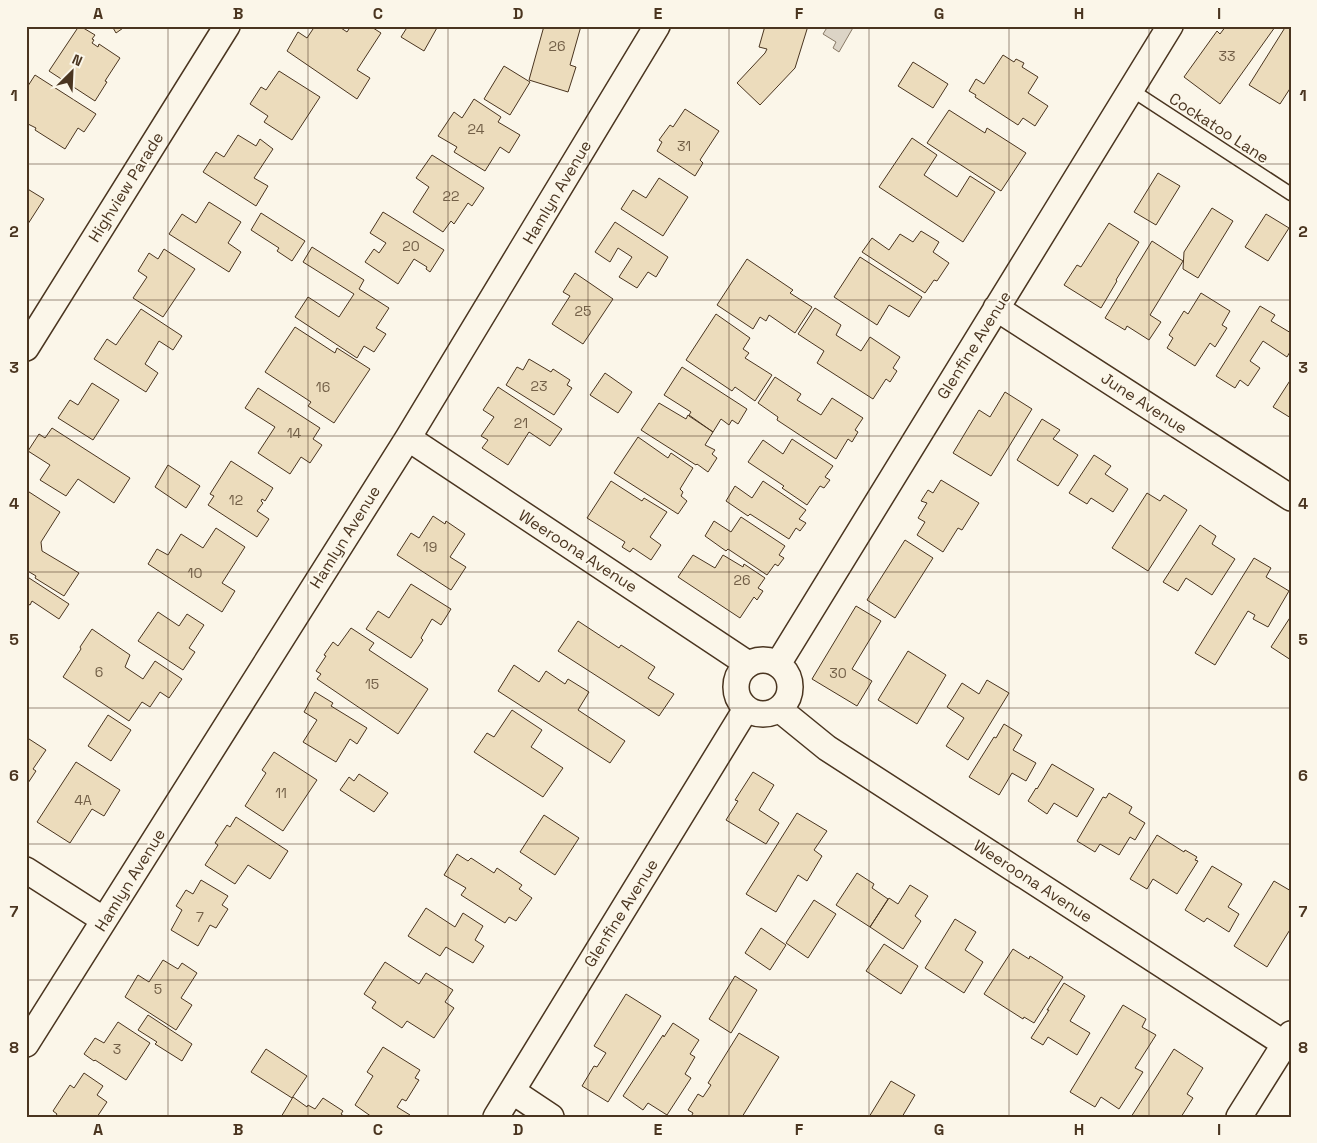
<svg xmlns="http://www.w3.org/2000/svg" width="1317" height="1143" viewBox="0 0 1317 1143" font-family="'Space Grotesk',sans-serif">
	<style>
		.water { fill: #dcd4c6; stroke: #887966 }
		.building { fill: #ecdcbc; stroke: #4a3520 }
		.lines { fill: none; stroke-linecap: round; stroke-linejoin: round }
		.service-casing { stroke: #4a3520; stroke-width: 15 }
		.minor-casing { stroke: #4a3520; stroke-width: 28 }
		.service { stroke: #fbf6e9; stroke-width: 12 }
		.minor { stroke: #fbf6e9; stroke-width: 25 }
		.grid { fill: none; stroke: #4a3520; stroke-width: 1; stroke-opacity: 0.55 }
		.labels { text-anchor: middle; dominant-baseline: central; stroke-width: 4; stroke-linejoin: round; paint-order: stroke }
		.number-label { font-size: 14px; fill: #725f47 }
		.street-label { font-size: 16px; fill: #4a3520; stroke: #fbf6e9 }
		.neatline { fill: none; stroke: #4a3520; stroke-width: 2 }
		.grid-label { font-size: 16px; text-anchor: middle; font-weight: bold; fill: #4a3520 }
	</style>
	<rect width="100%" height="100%" fill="#fbf6e9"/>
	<path class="water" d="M828 26H854L839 52 833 48 836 42 823 34Z"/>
	<path class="building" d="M79 26H80L95 35 92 39 94 40 92 43 98 47 99 44 120 58 105 81 107 82 95 101 49 71Z
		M112 26H126L116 33Z
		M315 26H338L347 32 351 26H370L381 33 357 70 370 78 357 99 287 51 298 32 307 38Z
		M408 26H438L424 51 401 37Z
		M544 26H581L570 65 576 67 568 92 529 80Z
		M765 26 771 27V26H808L795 68 760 105 737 83 765 53 767 49 759 47Z
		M1226 26 1275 27 1220 104 1184 77 1217 31 1220 34Z
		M1286 26H1291V87L1280 104 1249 85Z
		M1003 55 1014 62 1016 59 1024 63 1022 67 1038 77 1028 93 1048 106 1035 126 1023 118 1018 125 975 97 976 95 969 91 976 79 984 84Z
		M913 62 948 84 933 108 898 86Z
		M504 66 530 82 510 115 484 99Z
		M279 71 320 97 292 140 264 122 268 116 250 104 261 87 266 90Z
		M35 75 96 114 84 132 78 128 65 149 35 130 36 128 26 123V89Z
		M474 99 501 117 498 122 520 135 509 153 500 147 485 171 454 152 457 147 438 136 454 112 462 118Z
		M685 109 719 131 700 160 703 163 695 176 657 151 662 142 659 140 670 125 673 127Z
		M949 110 985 133 987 128 1026 153 1001 191 927 143Z
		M238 135 256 146 260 139 273 149 254 178 268 186 256 206 203 172 216 152 224 157Z
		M912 138 937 155 924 175 957 197 970 176 995 192 963 242 879 187Z
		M432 155 484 188 472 206 468 203 454 224 451 221 443 232 413 212 429 187 416 178Z
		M1158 173 1180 186 1156 225 1134 212Z
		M659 178 688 197 663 236 621 209 633 190 646 198Z
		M26 188 44 199 26 227Z
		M209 202 241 222 228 243 241 252 229 272 169 234 182 214 196 223Z
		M1212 208 1233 221 1198 278 1183 269 1184 252Z
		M383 212 444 250 430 272 426 269 427 267 414 259 398 284 365 262 374 249 379 253 386 243 370 233Z
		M261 213 305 241 292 261 277 251 279 248 251 230Z
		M1266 214 1289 228 1268 261 1245 247Z
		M615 222 668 257 656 277 648 272 637 288 619 277 632 257 618 248 610 262 595 252Z
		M1109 223 1139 242 1116 280 1117 281 1101 308 1064 285 1077 265 1081 267Z
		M921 231 939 242 933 252 949 263 937 281 934 280 925 293 862 252 872 238 889 250 900 234 913 242Z
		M1152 241 1183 261 1150 315 1161 322 1149 340 1127 326 1125 330 1105 318Z
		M312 247 364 280 359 289 389 308 376 328 386 334 374 352 364 346 357 358 295 317 308 297 339 317 354 294 303 262Z
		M164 249 195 269 163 317 133 298 147 277 138 271 149 253 158 259Z
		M860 257 922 297 909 317 889 305 877 325 834 297Z
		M747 259 793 290 790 293 812 307 795 333 769 315 766 321 760 317 753 329 717 305Z
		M575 273 613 299 583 344 552 324 570 296 563 292Z
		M1201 293 1230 311 1222 325 1227 328 1215 347 1210 343 1195 366 1167 348 1173 338 1169 335 1184 311 1188 314Z
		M1260 306 1275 315 1271 321 1291 333V350L1287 357 1263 341 1250 361 1260 368 1248 386 1240 380 1235 388 1216 376Z
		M815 308 841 325 836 335 861 351 870 337 900 357 893 368 897 371 890 382 886 379 873 399 817 363 824 351 798 334Z
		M141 309 182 336 173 350 159 341 145 364 158 373 146 392 94 359 107 339 116 345Z
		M716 314 750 338 743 349 749 353 745 358 772 375 755 401 735 387 732 391 686 360Z
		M295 327 335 353 337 348 370 369 334 423 308 406 311 402 265 372Z
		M529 359 551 372 553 369 570 380 567 385 572 388 554 415 506 385 517 367 523 370Z
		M682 367 747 409 738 424 732 420 729 425 721 419 713 432 689 415 691 412 664 395Z
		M605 373 632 392 618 413 590 395Z
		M775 377 801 394 797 400 821 415 832 398 863 418 855 430 858 432 852 442 848 439 836 459 777 420 778 417 758 403Z
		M1291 379V418L1273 407Z
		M92 383 119 400 93 440 58 418 70 400 78 405Z
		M498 387 562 429 550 446 529 432 508 465 482 448 488 440 481 436 494 417 483 410Z
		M258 388 320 428 313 439 322 445 310 463 301 457 290 474 258 453 275 427 245 408Z
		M1005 392 1032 409 991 476 953 453 979 410 990 417Z
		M659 403 686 419 688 415 689 416 713 432 705 445 715 450 712 454 717 458 708 472 697 464 696 465 641 430Z
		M1042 419 1060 430 1053 439 1078 455 1058 486 1017 460Z
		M52 428 130 478 114 503 78 479 66 496 40 480 50 465 28 451 39 434 45 438Z
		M638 437 668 458 671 453 693 468 680 489 683 492 681 496 687 501 678 514 614 473Z
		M792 439 833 466 825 477 830 480 824 488 820 486 807 505 782 488 784 486 748 462 763 440 783 454Z
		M1094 455 1111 466 1105 474 1128 489 1113 512 1091 498 1087 504 1069 493Z
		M231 461 273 488 265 501 262 499 261 501 263 503 257 511 269 519 257 537 208 505 214 496 210 494Z
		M168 465 200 486 186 508 155 487Z
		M941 480 979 503 962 530 958 528 943 552 917 535 925 522 918 518 927 503 921 501 928 490 933 493Z
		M611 481 642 501 644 498 667 512 650 537 661 545 651 560 633 548 630 552 622 547 625 542 587 518Z
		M763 481 806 510 799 519 806 523 800 531 796 528 789 539 750 514 748 516 726 501 735 486 752 498Z
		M26 490 60 512 41 542 42 551 79 573 64 596 35 578 36 576 26 570Z
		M1147 493 1160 501 1164 495 1187 510 1148 571 1112 548Z
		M433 516 445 524 446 521 465 534 450 557 466 567 451 590 397 555 411 533 419 538Z
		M741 517 785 546 779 555 784 558 778 566 775 564 767 575 728 549 726 551 705 536 714 521 731 532Z
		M1200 525 1216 536 1212 544 1235 559 1212 595 1186 578 1178 591 1163 582Z
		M216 528 245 547 222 583 235 591 222 612 148 564 157 549 168 555 181 534 203 548Z
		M905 540 933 558 895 618 867 600Z
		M693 555 715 568 723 555 743 567 744 564 765 578 758 588 763 591 757 600 754 597 740 618 678 577Z
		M1254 558 1271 568 1266 577 1289 591 1268 627 1253 619 1255 615 1248 611 1215 665 1195 653Z
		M26 576 69 604 59 619 32 601 30 605 26 603Z
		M411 584 451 609 441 625 432 619 421 638 423 640 411 658 366 629 378 611 389 618Z
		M856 606 881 621 852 669 872 681 857 706 812 679Z
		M158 612 179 626 187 614 204 625 189 648 195 652 183 670 138 641Z
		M1291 616V660L1271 647Z
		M578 621 619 648 621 645 655 667 648 678 674 694 659 716 558 651Z
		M351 628 374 643 369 650 428 689 398 734 317 679 321 674 316 671 326 656 324 655 333 642 338 646Z
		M92 629 130 655 125 667 143 679 155 661 182 679 169 698 160 692 150 707 142 702 129 721 63 677 81 649 80 647Z
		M908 651 946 675 917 724 878 700Z
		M514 665 539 682 546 671 565 684 568 679 589 692 578 710 625 741 610 763 498 691Z
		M987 680 1009 693 968 760 946 746 964 718 947 707 962 683 979 694Z
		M315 692 333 703 331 706 367 728 357 744 350 739 336 762 303 742 317 720 304 712Z
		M512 710 542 730 531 747 563 768 543 797 474 752 487 733 494 737Z
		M108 715 131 730 111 761 88 746Z
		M1004 724 1022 735 1013 750 1036 763 1026 781 1012 773 999 795 969 777 994 737 996 738Z
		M26 737 46 750 33 769 36 771 26 786Z
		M274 752 317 780 283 831 245 806 266 773 262 770Z
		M76 762 120 790 104 816 92 809 70 843 37 822Z
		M1052 764 1094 789 1077 817 1054 803 1047 814 1028 801 1036 788 1037 789Z
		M753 772 774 785 759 810 779 823 766 844 726 820 738 801 735 800Z
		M359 774 388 793 374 812 340 790 349 777 354 781Z
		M1109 793 1132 807 1129 813 1145 823 1135 840 1130 837 1119 855 1100 844 1095 852 1077 841 1103 797 1106 798Z
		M797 813 827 831 814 850 822 856 807 881 798 875 776 912 746 894Z
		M544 815 579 838 555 875 520 852Z
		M236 817 288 851 270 879 248 865 235 884 205 865 218 845 215 843 227 825 230 827Z
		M1157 835 1184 852 1185 850 1197 857 1195 860 1198 861 1177 894 1153 879 1147 889 1130 879Z
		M457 854 468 861 471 858 494 873 497 868 522 885 519 889 532 898 516 921 509 917 505 923 461 895 466 888 444 875Z
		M1212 866 1242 884 1228 907 1239 914 1229 932 1207 918 1204 922 1185 910Z
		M857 873 874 884 872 888 888 899 870 927 836 905Z
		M201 880 228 896 222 905 228 909 216 928 210 925 198 946 171 930 182 910 176 906 186 890 193 894Z
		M1274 881 1291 891V928L1267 967 1234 946Z
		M910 885 928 896 915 916 921 921 903 949 870 927 889 898 898 904Z
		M814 900 836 914 808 958 786 943Z
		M426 908 455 927 463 913 483 926 475 940 484 946 473 963 446 947 440 956 408 936Z
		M955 919 976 932 965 950 983 962 964 993 925 968Z
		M761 928 786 945 770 970 745 953Z
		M884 944 918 966 901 994 866 971Z
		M1013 949 1029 959 1030 956 1063 977 1034 1023 1024 1017 1023 1019 984 994Z
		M163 960 178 969 182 963 197 973 181 998 192 1005 176 1030 125 997 138 975 149 982Z
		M385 962 419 984 426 973 453 990 445 1002 454 1008 434 1038 407 1021 402 1028 372 1008 376 1002 364 994Z
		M735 976 757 990 731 1033 709 1019Z
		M1064 983 1085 996 1070 1021 1090 1033 1077 1055 1048 1037 1043 1045 1031 1038 1049 1010H1047Z
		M626 994 661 1016 608 1102 582 1086 594 1066 597 1067 606 1053 594 1046Z
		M1123 1005 1146 1019 1142 1027 1156 1035 1135 1068 1143 1072 1119 1109 1101 1097 1095 1107 1070 1092Z
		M148 1015 192 1044 182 1061 155 1044 157 1042 138 1030Z
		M118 1022 150 1043 126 1080 95 1060 94 1061 84 1054 95 1038 104 1043Z
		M673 1023 699 1040 690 1054 695 1057 685 1074 691 1078 667 1115 648 1103 643 1110 623 1096 663 1035 664 1037Z
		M739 1033 779 1057 742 1117H691L693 1113 688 1110 698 1094 703 1097 711 1085 708 1083Z
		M383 1047 420 1070 415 1078 419 1080 406 1101 402 1099 397 1107 410 1115 408 1117H372L355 1105 373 1076 367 1072Z
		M266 1049 307 1076 292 1098 251 1072Z
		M1174 1049 1203 1068 1187 1094 1193 1098 1181 1117H1131Z
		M84 1073 103 1086 97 1095 107 1102 97 1117H55L57 1114 53 1111 70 1085 74 1088Z
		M891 1081 915 1095 902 1117H869Z
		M293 1097 307 1107 308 1105 315 1109 323 1098 343 1111 341 1114 345 1117H281Z"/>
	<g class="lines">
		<defs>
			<path id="service" d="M1130 89 1291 194"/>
			<path id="minor" d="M996 308 1291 498
				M26 348 227 26
				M408 438 748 664
				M736 687a27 27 0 1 1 54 0a27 27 0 1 1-54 0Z
				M778 664 1170 26
				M779 709 827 748 1291 1048
				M26 870 104 920
				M26 1044 408 438 657 26
				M512 1091 551 1117
				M496 1117 746 709
				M1239 1117 1291 1034"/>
		</defs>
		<use href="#service" class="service-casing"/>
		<use href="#minor" class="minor-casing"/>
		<use href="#service" class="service"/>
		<use href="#minor" class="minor"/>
	</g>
	<path class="grid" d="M168 26V1117M308 26V1117M448 26V1117M588 26V1117M729 26V1117M869 26V1117M1009 26V1117M1149 26V1117M26 164H1291M26 300H1291M26 436H1291M26 572H1291M26 708H1291M26 844H1291M26 980H1291"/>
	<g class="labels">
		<g class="number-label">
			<text x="557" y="46">26</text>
			<text x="1227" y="56">33</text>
			<text x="476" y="129">24</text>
			<text x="684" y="146">31</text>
			<text x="451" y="196">22</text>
			<text x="411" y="246">20</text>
			<text x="583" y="311">25</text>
			<text x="539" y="386">23</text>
			<text x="323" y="387">16</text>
			<text x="521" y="423">21</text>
			<text x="294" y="433">14</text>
			<text x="236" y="500">12</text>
			<text x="430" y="547">19</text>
			<text x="195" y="573">10</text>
			<text x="742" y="580">26</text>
			<text x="99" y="672">6</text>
			<text x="838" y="673">30</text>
			<text x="372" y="684">15</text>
			<text x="281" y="793">11</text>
			<text x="83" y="800">4A</text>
			<text x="200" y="917">7</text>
			<text x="158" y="989">5</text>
			<text x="117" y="1049">3</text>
		</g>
		<g class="street-label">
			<text transform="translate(1219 128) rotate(33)">Cockatoo Lane</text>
			<text transform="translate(126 187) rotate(-58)">Highview Parade</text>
			<text transform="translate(557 192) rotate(-59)">Hamlyn Avenue</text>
			<text transform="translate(974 345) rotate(-58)">Glenfine Avenue</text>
			<text transform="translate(1144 403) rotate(33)">June Avenue</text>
			<text transform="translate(345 537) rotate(-58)">Hamlyn Avenue</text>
			<text transform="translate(578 551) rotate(33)">Weeroona Avenue</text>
			<text transform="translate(130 880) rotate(-58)">Hamlyn Avenue</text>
			<text transform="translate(1033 881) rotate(33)">Weeroona Avenue</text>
			<text transform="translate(621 913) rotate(-58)">Glenfine Avenue</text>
		</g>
	</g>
	<rect width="1317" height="1143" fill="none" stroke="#fbf6e9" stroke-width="55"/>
	<g transform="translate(72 72) rotate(24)" stroke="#fbf6e9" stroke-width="4" paint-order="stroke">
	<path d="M0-4L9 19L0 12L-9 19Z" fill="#4a3520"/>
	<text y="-8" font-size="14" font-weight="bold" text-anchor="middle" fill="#4a3520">N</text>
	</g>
	<rect x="28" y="28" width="1262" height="1088" class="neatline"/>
	<g class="grid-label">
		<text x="98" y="19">A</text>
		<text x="238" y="19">B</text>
		<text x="378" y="19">C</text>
		<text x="518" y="19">D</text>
		<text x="658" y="19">E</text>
		<text x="799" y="19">F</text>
		<text x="939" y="19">G</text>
		<text x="1079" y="19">H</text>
		<text x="1219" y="19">I</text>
		<text x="14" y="101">1</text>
		<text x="1303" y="101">1</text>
		<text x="14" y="237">2</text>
		<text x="1303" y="237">2</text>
		<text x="14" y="373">3</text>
		<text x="1303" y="373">3</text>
		<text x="14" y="509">4</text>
		<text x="1303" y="509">4</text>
		<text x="14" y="645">5</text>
		<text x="1303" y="645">5</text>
		<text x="14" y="781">6</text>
		<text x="1303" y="781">6</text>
		<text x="14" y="917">7</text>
		<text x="1303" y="917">7</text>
		<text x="14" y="1053">8</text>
		<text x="1303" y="1053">8</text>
		<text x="98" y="1135">A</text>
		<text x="238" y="1135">B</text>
		<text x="378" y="1135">C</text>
		<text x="518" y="1135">D</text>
		<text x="658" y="1135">E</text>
		<text x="799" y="1135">F</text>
		<text x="939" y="1135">G</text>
		<text x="1079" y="1135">H</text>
		<text x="1219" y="1135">I</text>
	</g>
</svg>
